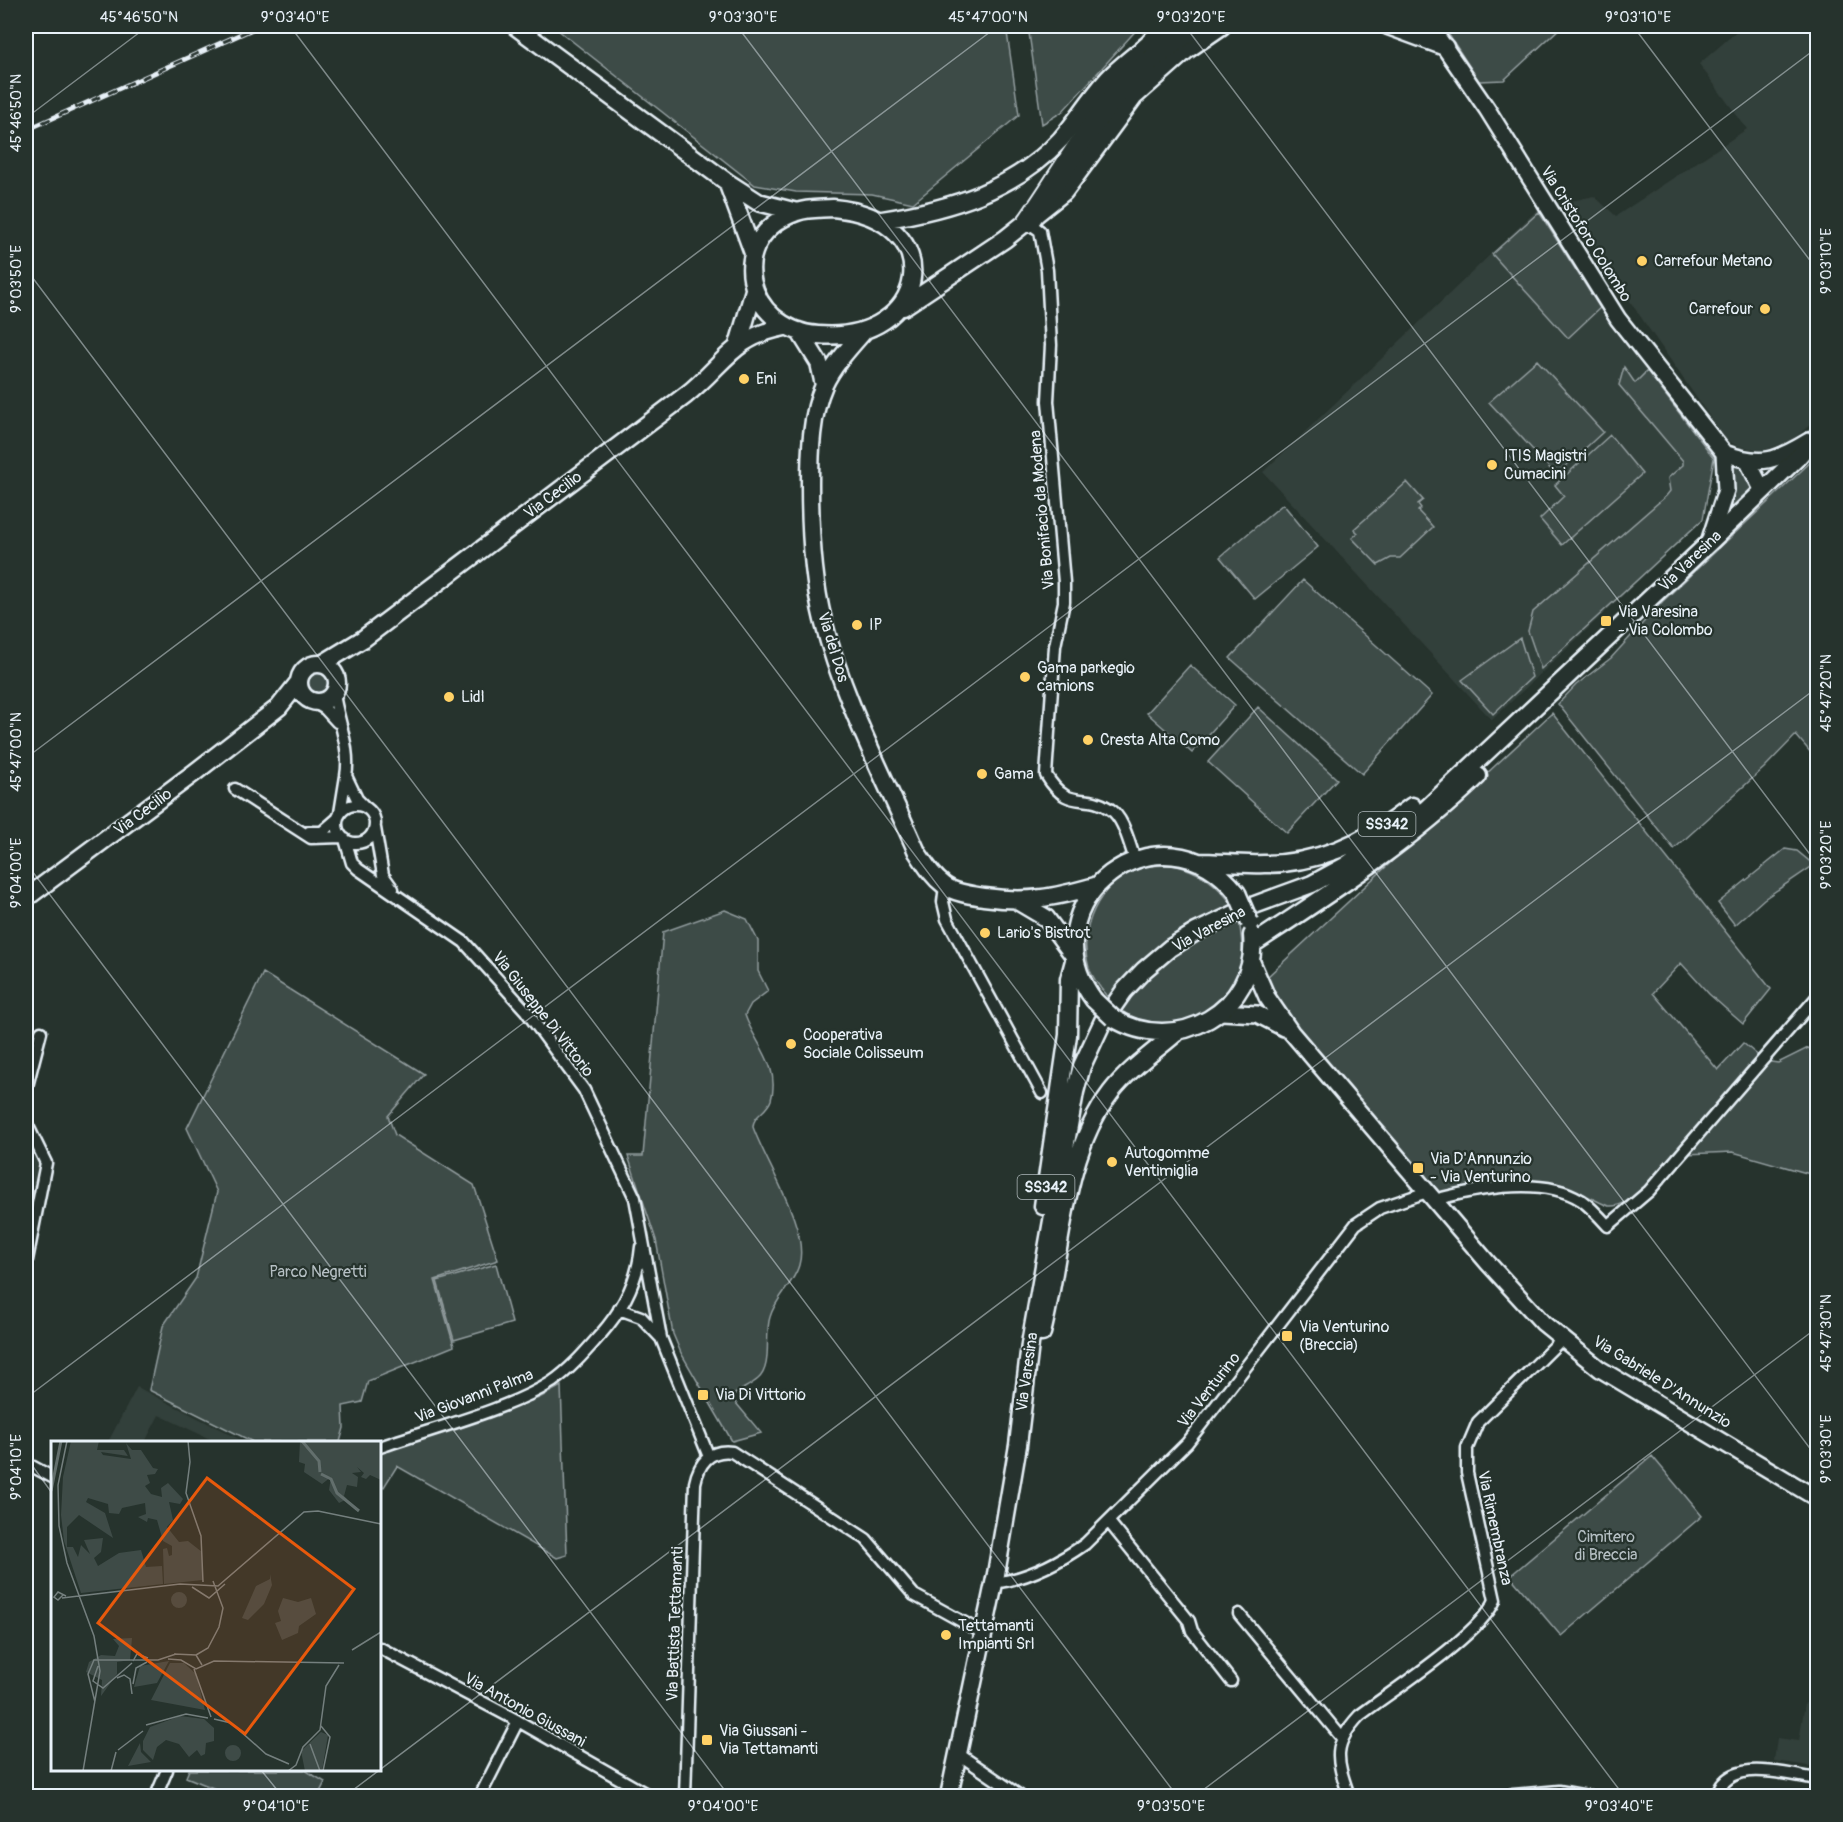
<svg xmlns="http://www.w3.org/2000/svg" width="1843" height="1822" viewBox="0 0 1843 1822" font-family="Pangolin,sans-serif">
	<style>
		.built { fill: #333f3a }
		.green { fill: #3e4b47; stroke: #939ea0; stroke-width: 1.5 }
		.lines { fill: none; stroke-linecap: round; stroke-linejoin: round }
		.street-casing { stroke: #e8f1f8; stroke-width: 15 }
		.secondary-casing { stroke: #e8f1f8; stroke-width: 20 }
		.primary-casing { stroke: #e8f1f8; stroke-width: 21 }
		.highway-casing { stroke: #e8f1f8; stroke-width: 24 }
		.street { stroke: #26332d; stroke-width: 10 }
		.secondary { stroke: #26332d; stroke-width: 15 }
		.primary { stroke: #26332d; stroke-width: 16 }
		.highway { stroke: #26332d; stroke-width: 20 }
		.rail-casing { stroke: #e8f1f8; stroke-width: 5 }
		.rail { stroke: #26332d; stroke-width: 3; stroke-dasharray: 9; stroke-linecap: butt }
		.primary-bridge-casing { stroke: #e8f1f8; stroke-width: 21; stroke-linecap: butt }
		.primary-bridge { stroke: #26332d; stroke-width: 16 }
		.ticks { fill: none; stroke: #e8f1f8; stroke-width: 1.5; stroke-opacity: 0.45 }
		.poi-dot { fill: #ffd166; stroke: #26332d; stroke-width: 2 }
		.labels { text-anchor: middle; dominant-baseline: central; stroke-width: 4.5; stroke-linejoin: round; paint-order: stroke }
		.shield { fill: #26332d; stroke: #aeb8bb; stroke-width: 1.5 }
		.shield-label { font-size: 15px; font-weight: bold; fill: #e8f1f8 }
		.street-label { font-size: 16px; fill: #e8f1f8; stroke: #26332d }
		.poi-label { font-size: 16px; fill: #e8f1f8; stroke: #26332d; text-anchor: start }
		.park-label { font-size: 16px; fill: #b5bfc3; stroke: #26332d }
		.inset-river { fill: none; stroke: #636f6d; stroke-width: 3 }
		.inset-road { fill: none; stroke: #747f7e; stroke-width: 1.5 }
		.view { fill: #e8590c; fill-opacity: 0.15; stroke: #e8590c; stroke-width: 3 }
		.inset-edge { fill: none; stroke: #e8f1f8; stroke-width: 3 }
		.neatline { fill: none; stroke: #e8f1f8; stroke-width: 2 }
		.ticks-label { font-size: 15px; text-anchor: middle; fill: #e8f1f8 }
	</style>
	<rect width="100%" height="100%" fill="#26332d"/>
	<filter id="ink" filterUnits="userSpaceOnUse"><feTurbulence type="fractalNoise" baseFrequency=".0167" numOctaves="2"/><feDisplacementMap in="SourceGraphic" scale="12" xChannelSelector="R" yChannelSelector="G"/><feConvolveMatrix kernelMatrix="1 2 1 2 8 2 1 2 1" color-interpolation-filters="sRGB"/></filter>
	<g filter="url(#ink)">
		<path class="built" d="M1743 26H1818L1817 419 1792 440 1763 451 1737 446 1725 439 1562 203 1594 196 1616 216 1747 129 1699 64Z
			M1538 209 1601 309 1714 458 1703 519 1492 720 1263 472Z
			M26 1150 36 1157 38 1162 26 1231Z
			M137 1387 245 1442H209L210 1439 159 1415 145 1442H108Z
			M1805 1703 1817 1705V1767L1774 1761 1777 1738 1799 1741Z"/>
		<path class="green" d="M553 26H1006L1019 115 913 203 872 194 796 192 755 185Z
			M1028 26H1140L1062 112 1042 124Z
			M1443 26H1562L1504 80 1479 81Z
			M1539 212 1600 308 1568 338 1492 254Z
			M1537 360 1603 432 1556 475 1489 402Z
			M1624 367 1635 383 1647 371 1714 458 1703 519 1541 669 1528 631 1533 612 1666 496 1670 491 1668 478 1683 465V461L1619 385Z
			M1610 435 1642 474 1562 545 1540 519 1564 496 1555 485Z
			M1817 456V760L1796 735 1764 768 1674 849 1558 704 1576 685 1611 658 1663 601Z
			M1729 458 1753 475 1757 483 1728 510Z
			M1407 482 1423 500 1418 504 1421 508 1418 511 1433 527 1400 558H1391L1378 565 1352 538 1358 533 1354 529Z
			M1283 504 1318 547 1255 599 1220 557Z
			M1303 580 1432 695 1362 774 1230 658Z
			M1520 638 1532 677 1493 714 1462 680Z
			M1190 665 1235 705 1192 753 1147 713Z
			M307 683a11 11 0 1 1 22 0a11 11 0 1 1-22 0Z
			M1258 707 1337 779 1287 833 1208 762Z
			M1552 713 1771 989 1743 1024 1709 994 1681 963 1653 993 1718 1070 1743 1043 1761 1058 1644 1187C1634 1196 1624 1207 1609 1206 1605 1206 1574 1188 1563 1185 1522 1174 1481 1184 1441 1194L1293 1023 1274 997 1266 978Z
			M1785 849 1797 851 1814 865 1764 899 1735 925 1718 903Z
			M1173 865C1201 871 1217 884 1233 906 1179 930 1146 953 1109 999 1101 989 1093 979 1089 968 1077 930 1099 883 1137 869 1148 865 1161 865 1173 865Z
			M725 910 747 919 758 941V971L768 991 751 1004 745 1015C754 1043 781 1065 771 1100 767 1112 753 1115 753 1127 765 1162 810 1229 799 1265 794 1284 775 1298 770 1317 764 1335 773 1366 758 1379 750 1386 739 1390 731 1397L761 1433 732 1441 681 1353 673 1334 656 1240 628 1156H643L663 932Z
			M1239 920C1242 940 1245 959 1237 979 1217 1023 1157 1037 1119 1009L1150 973 1192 942Z
			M263 973 424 1074 388 1116 395 1135 474 1185 498 1260 435 1280 454 1346 368 1381 362 1402 343 1406 344 1428 340 1442H253L149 1390 163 1326 196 1278 217 1192 187 1128Z
			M1808 1048 1817 1052V1176L1733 1152 1687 1154 1764 1061 1778 1063Z
			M496 1264 512 1323 454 1340 437 1281Z
			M561 1386 567 1555 557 1558 397 1466 384 1487 380 1484V1451L539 1398Z
			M1652 1456 1702 1516 1561 1636 1510 1576Z
			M189 1770H305L325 1782 318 1796H233L186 1777Z"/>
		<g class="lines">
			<defs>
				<path id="street" d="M1028 222 1040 231 1047 270 1051 345 1048 401 1064 582V602L1055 646 1046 775C1069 813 1084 791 1110 809 1124 818 1129 844 1135 859
					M334 694C338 721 351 749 346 776
					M315 703 325 709 337 722
					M235 789 311 838 342 837
					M337 824a19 19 0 1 1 38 0a19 19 0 1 1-38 0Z
					M340 813 346 776 357 799 365 807
					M375 828 383 875 393 889
					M309 832H322L337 819
					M345 839 352 863 358 869 464 942 526 1011 584 1090 635 1198 661 1338 709 1457
					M945 886 943 902 947 919 1042 1093
					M26 1090 41 1032
					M26 1122 46 1163 26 1265
					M1434 1200C1475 1189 1542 1175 1581 1200 1591 1207 1600 1217 1608 1226L1649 1191 1818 996
					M619 1309 641 1317 660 1337
					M380 1447C431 1429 508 1410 552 1382 571 1369 586 1351 601 1334 623 1309 638 1280 641 1247
					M26 1463 52 1477
					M1109 1522 1189 1621 1192 1631 1231 1681
					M994 1583C1026 1579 1058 1563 1085 1544L1187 1443 1356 1224 1380 1208 1427 1192
					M1239 1614 1342 1738
					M380 1648 518 1721 650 1796
					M957 1753 1020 1796
					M156 1796 167 1770
					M480 1796 518 1721
					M685 1796 695 1483C699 1463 710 1449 732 1452L866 1539 914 1595 983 1633
					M1349 1796C1337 1760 1331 1746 1359 1716 1393 1690 1480 1635 1495 1600L1467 1473V1448L1478 1422 1562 1339
					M1502 1796 1559 1791 1587 1796
					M1717 1796C1727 1755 1788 1775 1818 1779"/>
				<path id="secondary" d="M1430 26 1487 109 1618 319 1724 453C1762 467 1776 461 1809 441
					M1748 462 1763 491
					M1709 542 1726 490 1724 453
					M1251 960 1267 997 1291 1032 1488 1263 1543 1323 1600 1369 1818 1499
					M1222 1012 1257 1014 1284 1028"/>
				<path id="primary" d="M515 26 727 182 758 202 797 212
					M1388 26 1445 47
					M727 182 753 253
					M833 208C952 219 929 344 818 335 745 329 723 238 797 212 808 208 821 209 833 208Z
					M882 220C950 209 1013 191 1061 139 1077 120 1090 99 1106 81 1122 63 1143 50 1161 33
					M903 307 1005 239 1064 192 1134 97 1187 50 1222 26
					M865 330C851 346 833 365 824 385 811 414 810 453 810 484 810 529 812 576 823 620 843 700 884 776 917 852 925 864 932 876 944 885 954 893 971 895 984 897 1028 903 1053 898 1095 886
					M799 331 819 363 824 385
					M738 345 754 290
					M299 683a19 19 0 1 1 38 0a19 19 0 1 1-38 0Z
					M322 664 363 639C471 558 579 477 686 395 725 364 732 337 785 327
					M1198 862C1220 862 1242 865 1264 864 1320 864 1369 840 1412 806
					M26 898 194 773 279 707 298 683
					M1019 902 1046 918 1074 956
					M1253 944C1332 892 1410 842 1478 776
					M1094 1000C1022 902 1162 797 1237 893
					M1113 1018C1176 1057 1259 1010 1252 935
					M1043 1206 1068 1035 1069 979 1075 957
					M1042 1333C1062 1255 1061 1158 1111 1092 1129 1069 1154 1052 1176 1033
					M949 1796 996 1574 1018 1445 1030 1344 1075 1092 1082 1066 1103 1021 1124 991 1144 970 1170 948 1196 932 1249 907 1312 884 1345 866 1426 809 1709 543 1796 459 1818 435"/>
				<path id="highway" d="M1152 42 1173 26
					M1028 222C1060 177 1086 128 1123 87 1144 63 1171 44 1197 26"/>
			</defs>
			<use href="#street" class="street-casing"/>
			<use href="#secondary" class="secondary-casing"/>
			<use href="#primary" class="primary-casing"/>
			<use href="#highway" class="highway-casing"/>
			<use href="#street" class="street"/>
			<use href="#secondary" class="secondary"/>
			<use href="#primary" class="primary"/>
			<use href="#highway" class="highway"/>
			<defs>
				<path id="rail" d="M26 130 259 26"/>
			</defs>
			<use href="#rail" class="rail-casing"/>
			<use href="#rail" class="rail"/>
			<defs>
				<path id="primary-bridge" d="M1237 893 1250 923
					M1094 1000 1113 1018"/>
			</defs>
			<use href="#primary-bridge" class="primary-bridge-casing"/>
			<use href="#primary-bridge" class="primary-bridge"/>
		</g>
	</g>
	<path class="ticks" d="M290 26 1624 1796M737 26 1818 1459M1185 26 1818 865M1633 26 1818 271M26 118 148 26M26 269 1177 1796M26 758 998 26M26 863 729 1796M26 1398 1818 47M26 1457 52 1493M261 1770 282 1796M345 1796 1818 687M1195 1796 1818 1327"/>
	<g class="poi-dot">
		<circle cx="1642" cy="261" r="6"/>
		<circle cx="1765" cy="309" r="6"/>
		<circle cx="744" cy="379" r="6"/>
		<circle cx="1492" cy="465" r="6"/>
		<rect x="1600" y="615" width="12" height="12" rx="3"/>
		<circle cx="857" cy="625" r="6"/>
		<circle cx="1025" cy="677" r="6"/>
		<circle cx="449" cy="697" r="6"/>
		<circle cx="1088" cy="740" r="6"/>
		<circle cx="982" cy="774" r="6"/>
		<circle cx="985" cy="933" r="6"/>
		<circle cx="791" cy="1044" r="6"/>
		<circle cx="1112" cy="1162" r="6"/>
		<rect x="1412" y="1162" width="12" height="12" rx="3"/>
		<rect x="1281" y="1330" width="12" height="12" rx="3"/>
		<rect x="697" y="1389" width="12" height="12" rx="3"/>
		<circle cx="946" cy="1635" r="6"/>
		<rect x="701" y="1734" width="12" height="12" rx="3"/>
	</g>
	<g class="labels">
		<g class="shield">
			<rect x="1358.5" y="812" width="57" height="24" rx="4.5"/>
			<rect x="1017.5" y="1175" width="57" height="24" rx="4.5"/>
		</g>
		<g class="shield-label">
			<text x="1387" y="824">SS342</text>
			<text x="1046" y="1187">SS342</text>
		</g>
		<g class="street-label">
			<text transform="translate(1586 234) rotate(58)">Via Cristoforo Colombo</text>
			<text transform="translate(553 495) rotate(-37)">Via Cecilio</text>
			<text transform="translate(1042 510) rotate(-95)">Via Bonifacio da Modena</text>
			<text transform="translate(1690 561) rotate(-44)">Via Varesina</text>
			<text transform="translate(833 647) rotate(73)">Via del Dos</text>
			<text transform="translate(143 812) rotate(-37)">Via Cecilio</text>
			<text transform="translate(1209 929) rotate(-28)">Via Varesina</text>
			<text transform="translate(543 1014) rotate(52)">Via Giuseppe Di Vittorio</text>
			<text transform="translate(1027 1372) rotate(-82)">Via Varesina</text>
			<text transform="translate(1662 1382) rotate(32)">Via Gabriele D'Annunzio</text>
			<text transform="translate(1209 1390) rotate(-52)">Via Venturino</text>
			<text transform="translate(474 1396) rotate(-21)">Via Giovanni Palma</text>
			<text transform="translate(1495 1528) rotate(78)">Via Rimembranza</text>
			<text transform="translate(675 1624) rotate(-88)">Via Battista Tettamanti</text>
			<text transform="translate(525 1710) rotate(29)">Via Antonio Giussani</text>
		</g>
		<g class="poi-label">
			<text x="1654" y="261">Carrefour Metano</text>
			<text x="1753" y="309" text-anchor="end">Carrefour</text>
			<text x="756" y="379">Eni</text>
			<text x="1504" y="456">ITIS Magistri<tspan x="1504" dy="18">Cumacini</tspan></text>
			<text x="1618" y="612">Via Varesina<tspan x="1618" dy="18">- Via Colombo</tspan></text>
			<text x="869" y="625">IP</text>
			<text x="1037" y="668">Gama parkegio<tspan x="1037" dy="18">camions</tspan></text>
			<text x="461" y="697">Lidl</text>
			<text x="1100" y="740">Cresta Alta Como</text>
			<text x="994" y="774">Gama</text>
			<text x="997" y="933">Lario's Bistrot</text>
			<text x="803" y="1035">Cooperativa<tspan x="803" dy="18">Sociale Colisseum</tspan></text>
			<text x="1124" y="1153">Autogomme<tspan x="1124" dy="18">Ventimiglia</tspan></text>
			<text x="1430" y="1159">Via D'Annunzio<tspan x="1430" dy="18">- Via Venturino</tspan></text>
			<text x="1299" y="1327">Via Venturino<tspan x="1299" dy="18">(Breccia)</tspan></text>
			<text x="715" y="1395">Via Di Vittorio</text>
			<text x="958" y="1626">Tettamanti<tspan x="958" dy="18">Impianti Srl</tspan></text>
			<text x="719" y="1731">Via Giussani -<tspan x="719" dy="18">Via Tettamanti</tspan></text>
		</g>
		<g class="park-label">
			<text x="318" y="1272">Parco Negretti</text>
			<text x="1606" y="1537">Cimitero<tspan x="1606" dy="18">di Breccia</tspan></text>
		</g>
	</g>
	<g transform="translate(51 1441)">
		<rect width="330" height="330" fill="#26332d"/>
		<path d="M20 0H48L46 9H73L77 15 50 11 52 14 80 18 75 2 81 9H90L102 27 107 28 104 33 96 34 99 42 94 45 100 53 111 56 110 47 117 42 132 58 129 63 118 61 122 79 116 86 128 101 137 100 151 111 152 139 113 143 112 108 116 107 118 115 121 114V105L112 100 106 79 97 77 96 81 87 76 95 73 94 62 71 67 68 73 58 72 57 63 37 57 35 61 54 72 62 97 28 74 16 86V106H22L27 116 30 104 39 113 33 99 52 97 50 111 43 117 47 125 68 112 90 109 95 126 111 125 112 143 30 152 13 100 10 74 12 36ZM249 0H330V39L319 34 315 38 310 36 313 32 306 26 310 31 301 32 307 36 306 46 296 44 293 55 296 58 288 62 278 49 280 36 271 43 253 31 254 23 248 21ZM219 133 221 144 213 163 197 179 191 177 205 145 219 138ZM120 159a8 8 0 1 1 16 0a8 8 0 1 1-16 0ZM232 157 247 161 260 157 265 173 248 185 247 192 231 199 224 182 230 180 227 170ZM81 197 79 219 66 221V233L50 255 51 239 35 231 38 221 50 214 64 215 68 205 62 198ZM118 220 106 242 83 246 89 225ZM119 222H133L145 233 154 269 100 259ZM129 275 153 278 163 287V300L155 302 154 313 150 315 146 309 138 316 128 303 115 299 106 306 102 319 92 309V300L99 286ZM270 291 277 294 271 330H254L250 310ZM89 302 90 311 100 321 77 325ZM174 312a8 8 0 1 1 16 0a8 8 0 1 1-16 0Z" fill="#3e4b47"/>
		<path class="inset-river" d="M251 0 268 20 269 31M270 33 280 38 286 52 308 70M0 50 10 0"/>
		<path class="inset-road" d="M16 0 7 44 8 85 16 122 43 195 49 230 32 330M137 0 139 21 135 52 150 95 152 141M141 146 158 157 174 143M12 154 7 159 3 156 7 151 15 155M11 157 129 143 167 145 253 71 267 70 330 83M301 209 330 191M123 213 145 214 151 224M145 214 157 207 168 186 172 167 162 140M117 218 130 219 145 228 163 220 293 222M82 220 86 213 97 217M47 225 42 240 52 247 81 222M143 228 160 276M66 237 73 234 79 238 81 253M82 243 85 227 96 221M44 261 37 233 43 219H107L125 213M163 278 180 282 215 313 238 323M95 284 135 273 157 277M270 285 279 296 272 330M259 303 269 330M67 309 92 290M60 330 65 311M237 330 245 324 252 306 269 289 275 245 288 224"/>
		<path class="view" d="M156 37 303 148 194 293 47 182Z"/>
		<rect width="330" height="330" class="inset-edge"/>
	</g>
	<rect width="1843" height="1822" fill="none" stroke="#26332d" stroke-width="66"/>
	<rect x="33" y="33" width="1777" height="1756" class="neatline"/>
	<g class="ticks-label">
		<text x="139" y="22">45°46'50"N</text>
		<text x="295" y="22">9°03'40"E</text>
		<text x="743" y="22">9°03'30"E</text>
		<text x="988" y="22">45°47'00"N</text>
		<text x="1191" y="22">9°03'20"E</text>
		<text x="1638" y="22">9°03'10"E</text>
		<text transform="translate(16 113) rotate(-90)" y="5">45°46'50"N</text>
		<text transform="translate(1826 261) rotate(-90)" y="5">9°03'10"E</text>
		<text transform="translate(16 279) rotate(-90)" y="5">9°03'50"E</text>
		<text transform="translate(1826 693) rotate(-90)" y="5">45°47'20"N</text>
		<text transform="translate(16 752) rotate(-90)" y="5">45°47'00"N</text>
		<text transform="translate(1826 855) rotate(-90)" y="5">9°03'20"E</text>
		<text transform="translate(16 873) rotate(-90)" y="5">9°04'00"E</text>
		<text transform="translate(1826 1333) rotate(-90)" y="5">45°47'30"N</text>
		<text transform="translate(1826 1449) rotate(-90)" y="5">9°03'30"E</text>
		<text transform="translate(16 1467) rotate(-90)" y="5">9°04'10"E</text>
		<text x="276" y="1811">9°04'10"E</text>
		<text x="723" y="1811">9°04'00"E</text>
		<text x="1171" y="1811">9°03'50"E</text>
		<text x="1619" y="1811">9°03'40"E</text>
	</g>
</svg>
